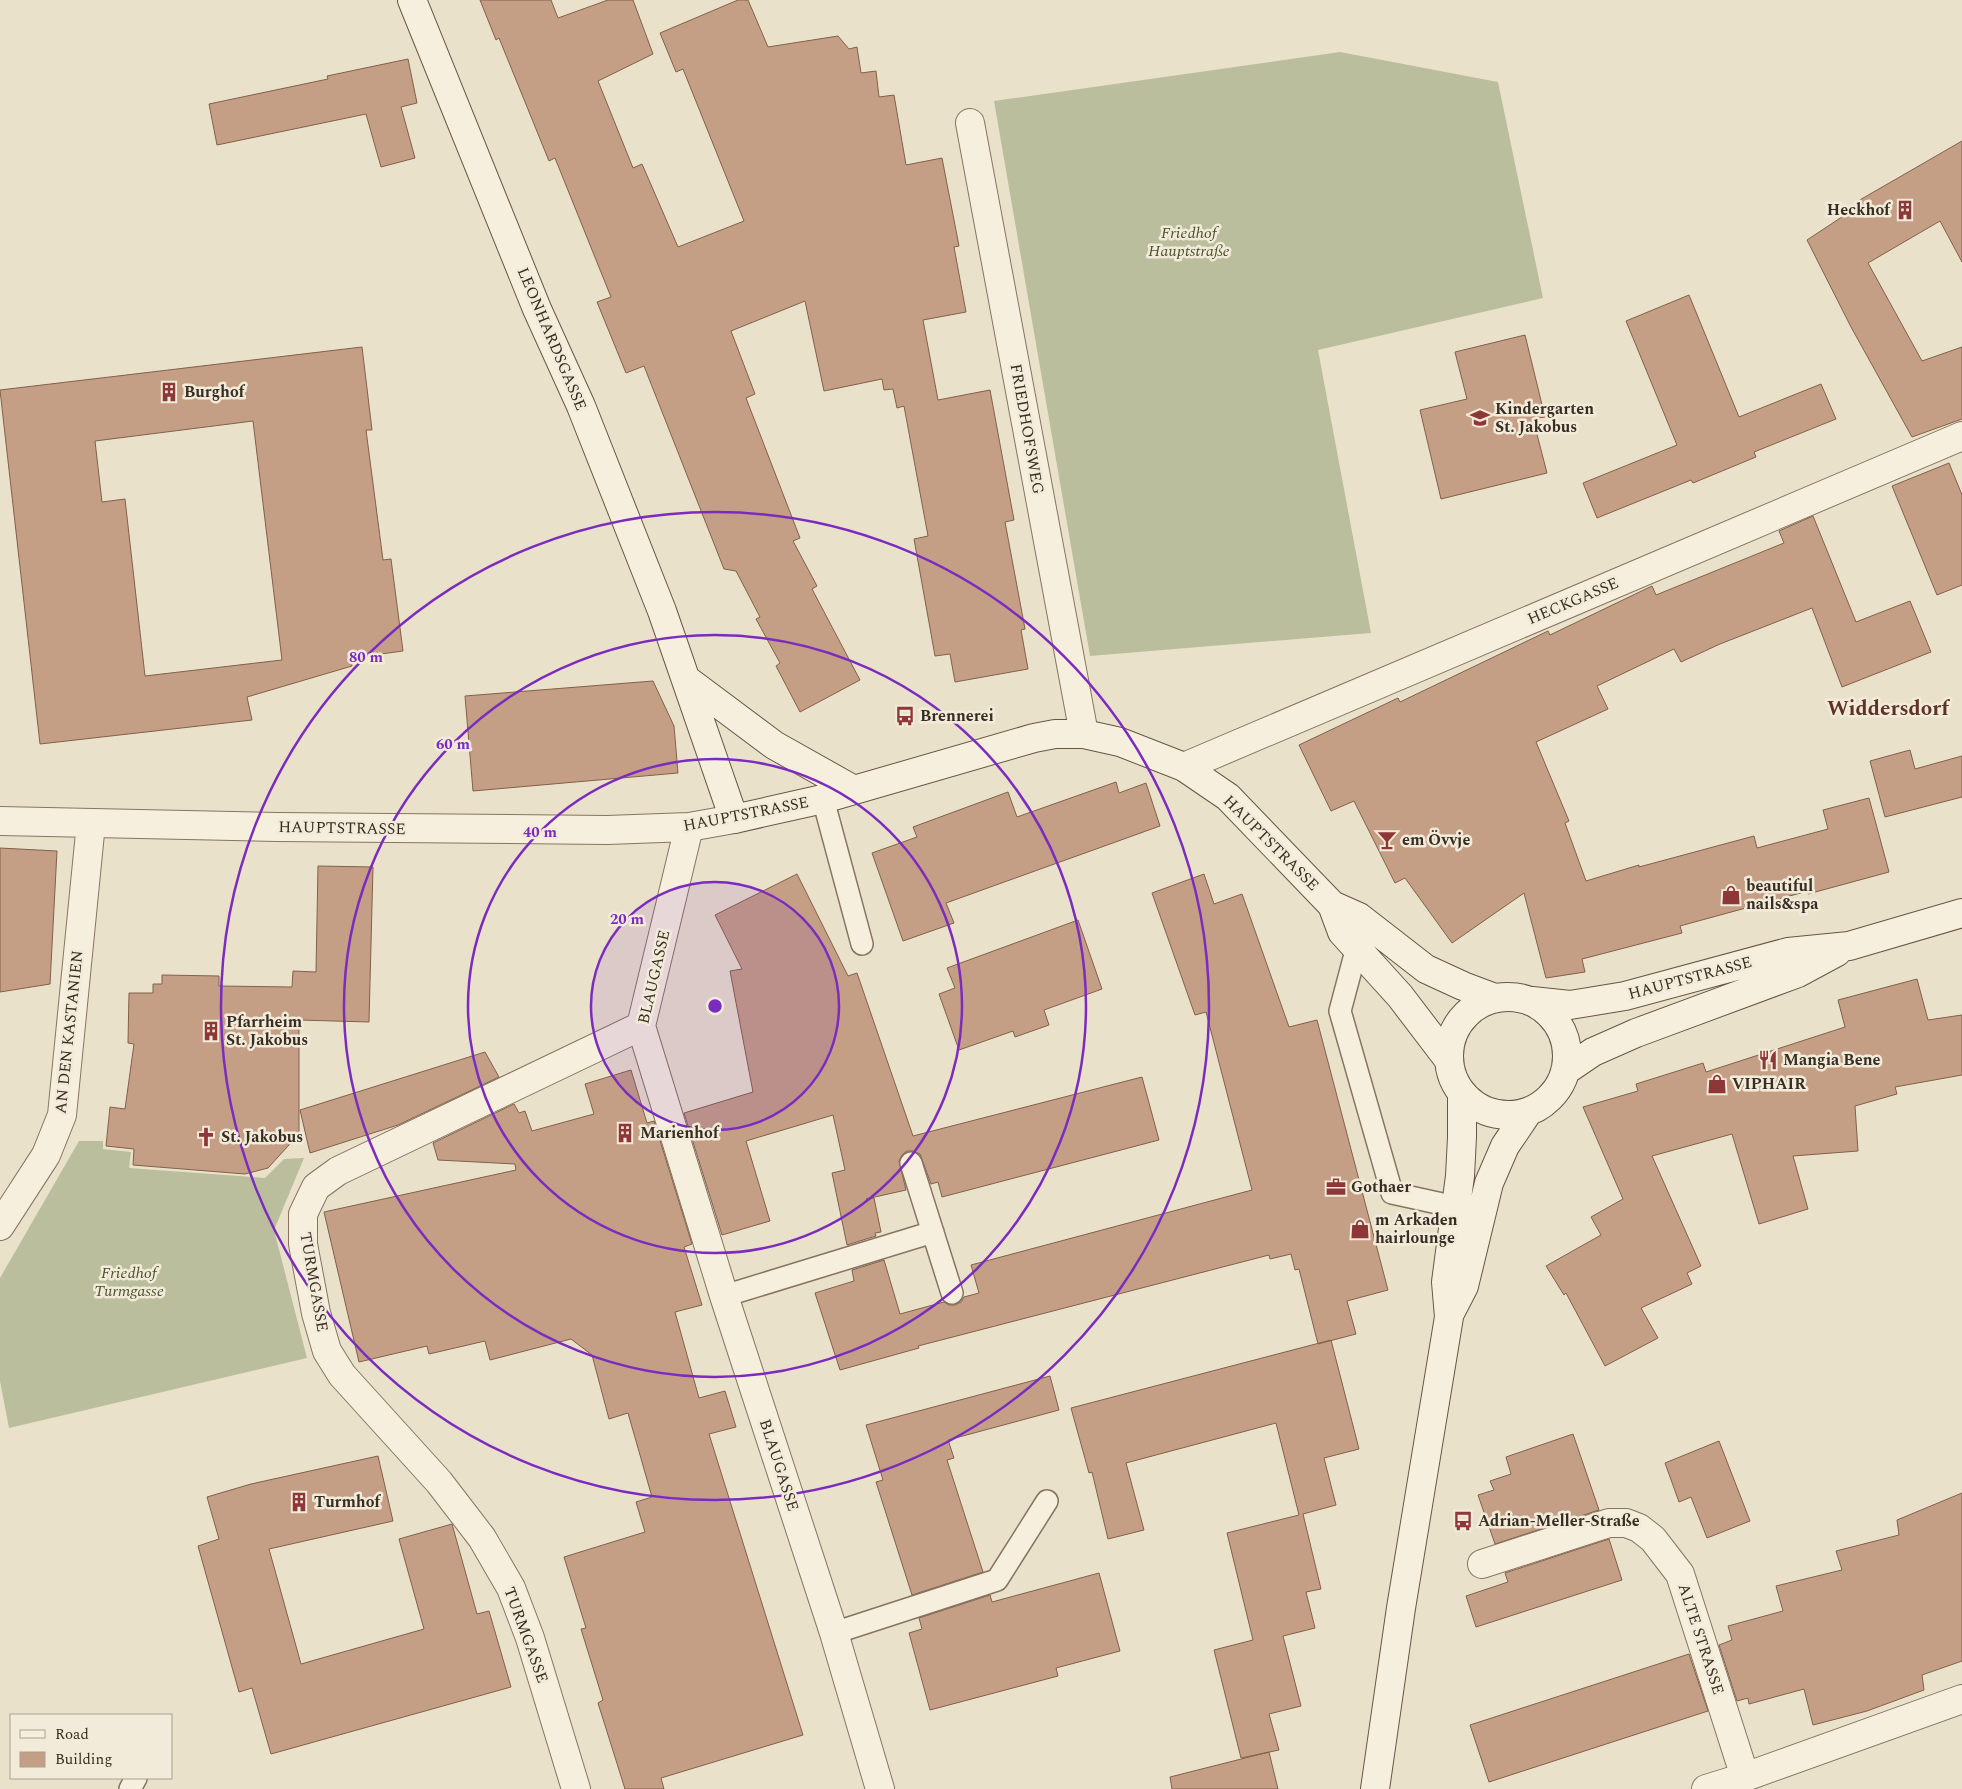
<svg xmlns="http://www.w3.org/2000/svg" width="1962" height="1789" viewBox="0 0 1962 1789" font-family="Spectral,serif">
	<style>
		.cemetery { fill: #babe9d }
		.building { fill: #c49f85; stroke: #826049; fill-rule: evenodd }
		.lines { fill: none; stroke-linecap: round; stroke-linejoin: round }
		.lane-casing { stroke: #867461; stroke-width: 24 }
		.street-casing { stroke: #867461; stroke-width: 30 }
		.secondary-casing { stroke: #685644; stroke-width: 30 }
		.lane { stroke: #f6efdd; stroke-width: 21 }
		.street { stroke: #f6efdd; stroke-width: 28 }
		.secondary { stroke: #f6efdd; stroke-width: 28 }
		.ring { fill: none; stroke: #7b2cbf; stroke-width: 2.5 }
		.labels { text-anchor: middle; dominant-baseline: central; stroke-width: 5; stroke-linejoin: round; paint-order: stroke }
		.poi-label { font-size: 16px; font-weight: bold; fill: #382d22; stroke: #f3ebda; text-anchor: start }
		.park-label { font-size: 16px; font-style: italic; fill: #48522b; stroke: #f3ebda }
		.street-label { font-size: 16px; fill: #382d22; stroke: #f3ebda }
		.district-label { font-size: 21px; font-weight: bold; fill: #603226; stroke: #f3ebda }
		.centre { fill: #7b2cbf; stroke: #f3ebda; stroke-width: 2.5 }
		.ring-label { font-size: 15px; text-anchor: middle; font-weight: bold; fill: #7b2cbf; stroke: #f3ebda; stroke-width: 5; stroke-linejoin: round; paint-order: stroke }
	</style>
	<rect width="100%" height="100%" fill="#eae1cb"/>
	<path class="cemetery" d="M1340 52 1498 82 1543 298 1318 350 1371 633 1090 656 994 101Z
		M79 1141H103V1149L131 1152 129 1168 265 1178 284 1159 304 1158 274 1230 307 1358 9 1428 0 1381V1278Z"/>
	<path class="building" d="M480 0H551L558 18 608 0H633L653 54 598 81 633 168 642 164 678 247 744 221 683 69 676 72 660 33 738 0H748L768 47 838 36 849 49 857 47 861 73 876 71 879 97 894 95 906 165 942 158 959 246 954 247 966 312 923 320 938 400 990 390 1014 520 1005 522 1025 629 1021 630 1028 669 955 682 950 654 935 656 914 539 928 536 904 406 897 408 893 389 884 390 882 379 824 391 805 301 731 331 755 394 746 398 800 538 793 541 817 586 812 589 860 680 800 712 776 666 780 663 756 619 760 617 736 571 724 569 644 366 626 373 597 302 611 297 555 158 549 161 499 38 496 40Z
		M408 59 417 103 401 107 415 158 381 167 366 114 217 145 209 104 328 79 327 76Z
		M1962 141V262L1940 221 1868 263 1922 361 1962 347V419L1912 437 1851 327 1807 240 1860 205 1858 201Z
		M1689 295 1739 417 1821 384 1836 419 1754 452 1756 457 1693 483 1691 480 1597 518 1583 483 1677 445 1626 321Z
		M1525 335 1545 417 1533 419 1547 473 1441 499 1420 410 1467 399 1455 352Z
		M362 347 372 430H366L383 560 391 559 403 651 351 658 352 666 247 697 252 720 40 744 0 390ZM253 421 282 660 145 676 125 499 102 502 95 441Z
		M1949 463 1962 495V585L1937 595 1892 486Z
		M1813 516 1856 622 1910 601 1931 652 1842 687 1812 608 1720 644 1681 662 1674 649 1597 686 1608 709 1536 742 1569 821 1565 823 1586 881 1639 865V867L1754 836 1757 848 1828 829 1823 810 1869 798 1889 872 1808 894V891L1680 926 1682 933 1582 959 1585 972 1546 978 1524 893 1452 943 1405 878 1395 883 1354 801 1331 811 1299 745 1398 698 1400 702 1548 631 1550 635 1652 586 1656 595 1784 543 1779 531Z
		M653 681 674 726 678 773 473 791 465 696Z
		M1910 750 1915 769 1962 756V797L1885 817 1870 761Z
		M1116 782 1119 793 1146 783 1160 826 946 903 954 923 903 941 872 853 917 837 913 827 1008 792 1017 817Z
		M0 848 57 851 50 984 0 992Z
		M318 866 373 867 369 1022 299 1020V1134L268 1168 245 1174 133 1165 134 1149 106 1146 110 1107 125 1109 134 1044 128 1043 129 993H153V984H162V975L219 976V986L292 987 293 971 316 972Z
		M797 874 848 976 857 973 913 1136 1142 1077 1159 1140 942 1197 938 1182 931 1184 920 1154 913 1151H907L902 1155 899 1161 906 1190 866 1199 874 1198 881 1232 875 1233 876 1236 847 1245 832 1173 845 1170 833 1115 746 1141 770 1221 722 1235 684 1113 753 1092 730 971 742 969 715 915Z
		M1204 874 1214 904 1242 894 1289 1027 1317 1020 1388 1290 1347 1301 1356 1334 1318 1344 1299 1269 1295 1270 1291 1254 1270 1259 1269 1255 918 1346 919 1348 840 1370 815 1293 854 1281 852 1270 884 1260 900 1314 944 1302 949 1305H955L961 1302 964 1297 979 1293 971 1265 1252 1190 1206 1012 1195 1015 1152 893Z
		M1078 920 1102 989 1044 1010 1049 1025 1015 1037 1013 1031 959 1050 939 994 955 988 947 968Z
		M1917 979 1928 1020 1962 1015V1075L1895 1087 1897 1094 1855 1106 1858 1151 1793 1156 1808 1209 1759 1224 1732 1134 1652 1156 1701 1266 1687 1273 1692 1284 1641 1308 1658 1338 1605 1366 1566 1293 1564 1295 1546 1266 1601 1235 1591 1217 1623 1199 1583 1107 1638 1091 1636 1084 1703 1063 1706 1072 1845 1027 1838 1000Z
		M485 1052 499 1077 398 1125 310 1153 300 1110Z
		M631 1070 647 1123 654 1121 692 1244 684 1247 702 1305 675 1312 699 1398 725 1391 736 1427 709 1434 803 1735 661 1778 664 1789H625L598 1703 603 1700 581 1629 586 1628 564 1557 645 1532 636 1502 652 1497 628 1413 609 1419 592 1355 571 1339 490 1360 485 1341 429 1354 427 1346 359 1362 324 1212 516 1170 515 1164 438 1160 433 1143 514 1104 519 1113 525 1111 532 1131 594 1114 585 1084Z
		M1331 1340 1359 1449 1324 1458 1336 1505 1303 1514 1321 1589 1306 1592 1315 1628 1283 1636 1301 1706 1269 1714 1279 1750 1241 1758 1214 1650 1253 1640 1227 1533 1299 1515 1276 1423 1126 1463 1144 1530 1108 1539 1092 1472 1089 1473 1071 1408Z
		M1050 1376 1059 1410 948 1440 954 1458 947 1460 983 1572 912 1595 876 1482 883 1480 866 1425Z
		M1573 1434 1599 1510 1495 1544 1478 1495 1494 1490 1490 1481 1511 1474 1506 1457Z
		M1719 1441 1750 1521 1707 1538 1691 1497 1679 1502 1665 1463Z
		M378 1456 393 1521 269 1549 301 1664 424 1629 399 1539 452 1524 477 1614 489 1611 511 1687 271 1754 252 1688 239 1692 198 1546 219 1539 207 1497 251 1484Z
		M1962 1493V1661L1922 1675 1924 1690 1867 1711 1813 1725 1804 1689 1749 1704 1748 1698 1737 1701 1719 1645 1732 1640 1728 1626 1783 1611 1776 1586 1842 1570 1836 1551 1899 1535 1897 1520Z
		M1609 1539 1622 1580 1476 1627 1466 1596 1508 1582 1505 1573Z
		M1099 1573 1120 1651 1056 1668 1058 1676 930 1710 909 1633 922 1629 919 1618 990 1595 992 1602Z
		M1689 1654 1708 1711 1489 1782 1470 1725Z
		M1269 1752 1278 1789H1172L1170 1777Z"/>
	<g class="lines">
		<defs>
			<path id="lane" d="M823 799 862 944
				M1357 947 1340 1011 1392 1193 1456 1207
				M911 1163 952 1293
				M724 1296 933 1232
				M834 1633 997 1580 1047 1501
				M130 1789 136 1778"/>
			<path id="street" d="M970 123 1084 734
				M1184 767 1962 436
				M0 821 277 827 607 830 689 827 734 819
				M689 827 641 1026 724 1296 834 1633 880 1789
				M0 1226 46 1155 62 1115 91 823
				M1482 1564 1609 1523H1626L1639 1528 1653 1539 1680 1574 1745 1777
				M576 1789 530 1638 511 1588 482 1538 439 1482 342 1375 327 1351 316 1313 303 1244V1214L316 1187 338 1171 641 1026
				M1706 1789 1745 1777 1962 1699"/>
			<path id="secondary" d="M412 0 537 309 581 406 662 611 734 819 823 799 1034 738 1055 734H1084L1120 742 1184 767 1228 797 1332 905 1342 932 1400 996 1448 1059
				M687 680 774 745 854 790
				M1332 905 1359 917 1426 969 1463 986 1495 998
				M1449 1056a59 59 0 1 1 118 0a59 59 0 1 1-118 0Z
				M1532 1001 1570 1005 1625 996 1788 952 1849 946 1962 913
				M1565 1071 1593 1052 1636 1033 1798 973 1837 952
				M1449 1315 1464 1286 1489 1183 1505 1146 1528 1112
				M1375 1789 1401 1608 1449 1317 1446 1282 1460 1176 1462 1137V1094"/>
		</defs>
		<use href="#lane" class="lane-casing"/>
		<use href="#street" class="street-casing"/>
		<use href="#secondary" class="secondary-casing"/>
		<use href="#lane" class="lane"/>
		<use href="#street" class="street"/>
		<use href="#secondary" class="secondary"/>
	</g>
	<circle cx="715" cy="1006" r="124" fill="#7b2cbf" fill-opacity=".12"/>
	<g class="ring">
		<circle cx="715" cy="1006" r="124"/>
		<circle cx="715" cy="1006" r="247"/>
		<circle cx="715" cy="1006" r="371"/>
		<circle cx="715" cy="1006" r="494"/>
	</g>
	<defs>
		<symbol id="building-bare" viewBox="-9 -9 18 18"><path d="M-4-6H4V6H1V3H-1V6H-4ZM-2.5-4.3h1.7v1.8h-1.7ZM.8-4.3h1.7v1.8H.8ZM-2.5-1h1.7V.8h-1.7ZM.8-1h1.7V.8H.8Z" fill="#8e3738" stroke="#f3ebda" stroke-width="2.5" paint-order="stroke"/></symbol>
		<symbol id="school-bare" viewBox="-9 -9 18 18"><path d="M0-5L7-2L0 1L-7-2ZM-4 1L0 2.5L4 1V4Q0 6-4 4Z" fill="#8e3738" stroke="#f3ebda" stroke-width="2.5" paint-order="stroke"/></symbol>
		<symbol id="bus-bare" viewBox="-9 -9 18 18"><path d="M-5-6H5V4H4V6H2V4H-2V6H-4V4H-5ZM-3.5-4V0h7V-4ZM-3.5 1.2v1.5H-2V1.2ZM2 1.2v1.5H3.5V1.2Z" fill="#8e3738" stroke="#f3ebda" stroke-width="2.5" paint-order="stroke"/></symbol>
		<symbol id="bar-bare" viewBox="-9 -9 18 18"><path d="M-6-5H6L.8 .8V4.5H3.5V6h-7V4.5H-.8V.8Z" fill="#8e3738" stroke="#f3ebda" stroke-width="2.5" paint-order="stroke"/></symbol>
		<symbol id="shop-bare" viewBox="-9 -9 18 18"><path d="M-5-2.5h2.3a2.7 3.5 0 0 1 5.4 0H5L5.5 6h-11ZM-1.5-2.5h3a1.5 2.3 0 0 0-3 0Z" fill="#8e3738" stroke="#f3ebda" stroke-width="2.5" paint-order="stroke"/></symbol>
		<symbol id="restaurant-bare" viewBox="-9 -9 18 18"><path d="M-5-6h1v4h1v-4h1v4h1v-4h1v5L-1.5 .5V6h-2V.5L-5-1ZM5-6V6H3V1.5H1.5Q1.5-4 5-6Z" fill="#8e3738" stroke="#f3ebda" stroke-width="2.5" paint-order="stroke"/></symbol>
		<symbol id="church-bare" viewBox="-9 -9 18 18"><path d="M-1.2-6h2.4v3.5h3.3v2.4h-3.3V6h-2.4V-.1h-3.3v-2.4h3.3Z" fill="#8e3738" stroke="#f3ebda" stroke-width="2.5" paint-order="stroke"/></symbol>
		<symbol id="office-bare" viewBox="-9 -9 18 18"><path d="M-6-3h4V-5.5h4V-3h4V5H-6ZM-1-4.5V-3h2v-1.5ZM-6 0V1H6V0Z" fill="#8e3738" stroke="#f3ebda" stroke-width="2.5" paint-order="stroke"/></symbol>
	</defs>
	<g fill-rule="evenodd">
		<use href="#building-bare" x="1891" y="196" width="28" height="28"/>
		<use href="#building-bare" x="155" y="378" width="28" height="28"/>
		<use href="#school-bare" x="1466" y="404" width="28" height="28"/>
		<use href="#bus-bare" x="891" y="702" width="28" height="28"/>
		<use href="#bar-bare" x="1373" y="826" width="28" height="28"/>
		<use href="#shop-bare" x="1717" y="881" width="28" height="28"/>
		<use href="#building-bare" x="197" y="1017" width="28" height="28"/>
		<use href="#restaurant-bare" x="1754" y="1046" width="28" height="28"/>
		<use href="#shop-bare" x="1703" y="1070" width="28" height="28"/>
		<use href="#building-bare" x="611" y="1119" width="28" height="28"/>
		<use href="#church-bare" x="192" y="1123" width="28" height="28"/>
		<use href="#office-bare" x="1322" y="1173" width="28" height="28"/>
		<use href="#shop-bare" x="1346" y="1215" width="28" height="28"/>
		<use href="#building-bare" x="285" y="1488" width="28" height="28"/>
		<use href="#bus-bare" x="1449" y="1507" width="28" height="28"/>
	</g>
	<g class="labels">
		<g class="poi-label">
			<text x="1890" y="210" text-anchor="end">Heckhof</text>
			<text x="184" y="392">Burghof</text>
			<text x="1495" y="409">Kindergarten<tspan x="1495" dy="18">St. Jakobus</tspan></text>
			<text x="920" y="716">Brennerei</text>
			<text x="1402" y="840">em Övvje</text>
			<text x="1746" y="886">beautiful<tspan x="1746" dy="18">nails&amp;spa</tspan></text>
			<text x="226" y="1022">Pfarrheim<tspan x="226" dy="18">St. Jakobus</tspan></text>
			<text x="1783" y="1060">Mangia Bene</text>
			<text x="1732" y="1084">VIPHAIR</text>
			<text x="640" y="1133">Marienhof</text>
			<text x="221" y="1137">St. Jakobus</text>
			<text x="1351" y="1187">Gothaer</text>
			<text x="1375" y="1220">m Arkaden<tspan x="1375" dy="18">hairlounge</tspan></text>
			<text x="314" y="1502">Turmhof</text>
			<text x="1478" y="1521">Adrian-Meller-Straße</text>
		</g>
		<g class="park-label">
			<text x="1189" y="233">Friedhof<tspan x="1189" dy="18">Hauptstraße</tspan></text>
			<text x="129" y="1273">Friedhof<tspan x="129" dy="18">Turmgasse</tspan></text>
		</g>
		<g class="street-label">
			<text transform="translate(552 339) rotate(67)">LEONHARDSGASSE</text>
			<text transform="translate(1027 429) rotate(80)">FRIEDHOFSWEG</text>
			<text transform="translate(1573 601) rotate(-23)">HECKGASSE</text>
			<text transform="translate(746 814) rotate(-11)">HAUPTSTRASSE</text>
			<text transform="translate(342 828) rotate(1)">HAUPTSTRASSE</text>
			<text transform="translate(1271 843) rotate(45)">HAUPTSTRASSE</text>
			<text transform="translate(654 977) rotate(-77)">BLAUGASSE</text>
			<text transform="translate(1690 978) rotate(-15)">HAUPTSTRASSE</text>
			<text transform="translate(69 1032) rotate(-84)">AN DEN KASTANIEN</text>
			<text transform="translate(314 1282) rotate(80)">TURMGASSE</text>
			<text transform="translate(779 1465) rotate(72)">BLAUGASSE</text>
			<text transform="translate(526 1635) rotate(70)">TURMGASSE</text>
			<text transform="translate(1701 1639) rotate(72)">ALTE STRASSE</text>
		</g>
		<g class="district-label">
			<text x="1888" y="709">Widdersdorf</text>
		</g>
	</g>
	<circle cx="715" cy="1006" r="8" class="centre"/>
	<g class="ring-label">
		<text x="366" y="662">80 m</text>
		<text x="453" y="749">60 m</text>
		<text x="540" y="837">40 m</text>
		<text x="627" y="924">20 m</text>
	</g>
	<rect x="10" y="1714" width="162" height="65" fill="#f3ebda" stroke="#a89f90"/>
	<rect x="20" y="1730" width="25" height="8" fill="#f6efdd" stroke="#a89f90"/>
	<text x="55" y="1739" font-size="15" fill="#382d22">Road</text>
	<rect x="20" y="1752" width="25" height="15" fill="#c49f85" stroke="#a89f90"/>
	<text x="55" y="1764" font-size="15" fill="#382d22">Building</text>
</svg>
